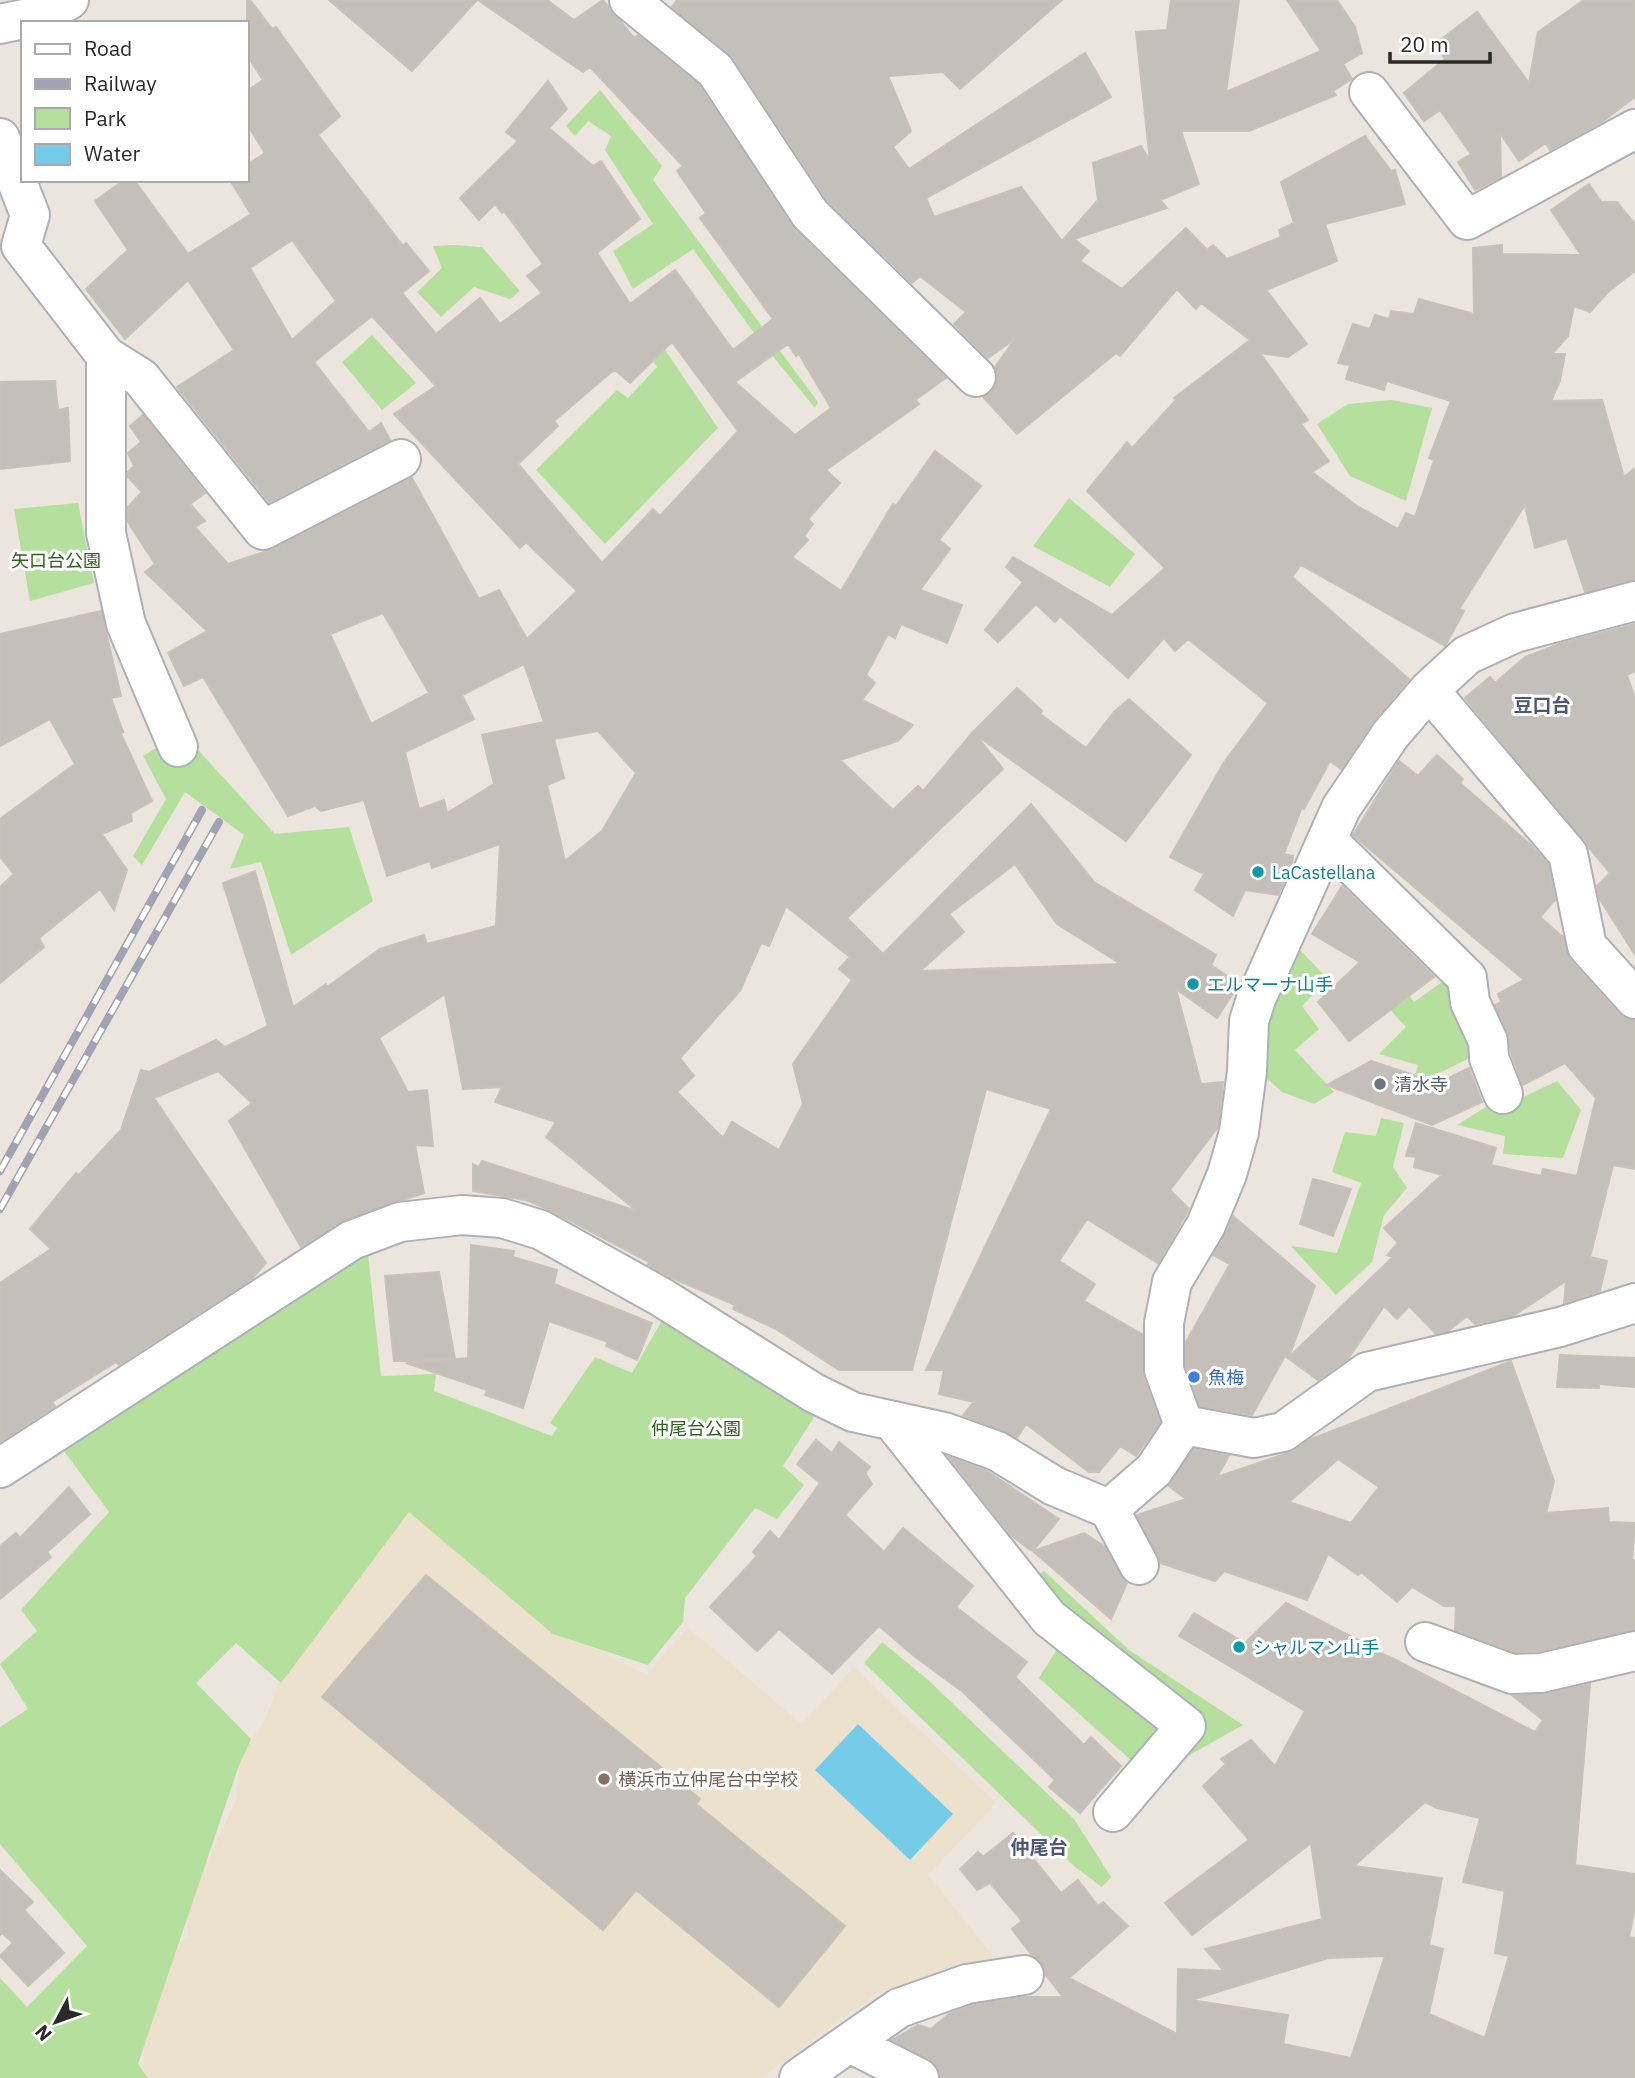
<svg xmlns="http://www.w3.org/2000/svg" width="1635" height="2078" viewBox="0 0 1635 2078" font-family="'IBM Plex Sans','Noto Sans JP',sans-serif">
	<style>
		.education { fill: #ece1cd }
		.green { fill: #b5df9c }
		.water { fill: #75cce8 }
		.building { fill: #c4bfb8; stroke: #c7c1b7; stroke-width: 2; fill-rule: evenodd }
		.lines { fill: none; stroke-linecap: round; stroke-linejoin: round }
		.street-casing { stroke: #adb0ba; stroke-width: 42 }
		.street { stroke: #fff; stroke-width: 38 }
		.rail-casing { stroke: #a0a3b3; stroke-width: 8 }
		.rail { stroke: #fff; stroke-width: 5; stroke-dasharray: 16; stroke-linecap: butt }
		.culture-dot { fill: #0f9aa8; stroke: #fff; stroke-width: 2.5 }
		.worship-dot { fill: #6b7280; stroke: #fff; stroke-width: 2.5 }
		.shop-dot { fill: #3f7fe0; stroke: #fff; stroke-width: 2.5 }
		.education-dot { fill: #8d6e63; stroke: #fff; stroke-width: 2.5 }
		.labels { text-anchor: middle; dominant-baseline: central; stroke-width: 6; stroke-linejoin: round; paint-order: stroke }
		.park-label { font-size: 18px; fill: #2e631e; stroke: #fff }
		.culture-label { font-size: 18px; fill: #0d838f; stroke: #fff; text-anchor: start }
		.worship-label { font-size: 18px; fill: #5b616d; stroke: #fff; text-anchor: start }
		.shop-label { font-size: 18px; fill: #366cbe; stroke: #fff; text-anchor: start }
		.education-label { font-size: 18px; fill: #785e54; stroke: #fff; text-anchor: start }
		.neighbourhood-label { font-size: 19px; font-weight: bold; fill: #4d5678; stroke: #fff }
	</style>
	<rect width="100%" height="100%" fill="#ebe5dd"/>
	<path class="education" d="M413 1502 561 1633 647 1675 687 1627 802 1724 854 1667 996 1803 928 1875 1002 1967 879 1992 761 2078H143L147 1981 138 1958 189 1938 184 1911 236 1801 240 1757 265 1720 326 1563Z"/>
	<path class="green" d="M600 90 662 166 653 180 818 402 815 408 757 337 693 249 633 289 613 251 653 224 605 150 611 136 588 121 575 136 566 126Z
		M454 245 482 247 520 291 510 299 474 287 441 317 417 292 442 268 433 246Z
		M640 313 718 428 605 544 536 470 617 390 628 398 657 367 627 325Z
		M372 335 416 383 382 410 342 362Z
		M1392 400 1432 408 1406 501 1350 476 1317 424 1348 404Z
		M1069 498 1135 554 1110 587 1033 546Z
		M78 503 94 583 30 601 14 509Z
		M158 747 171 763 198 750 275 834 349 827 373 901 291 955 261 862 230 869 244 835 185 792 142 865 133 856 166 799 143 756Z
		M1296 946 1328 979 1302 1006 1319 1029 1295 1050 1334 1092 1314 1104 1282 1092 1258 1071 1266 1016Z
		M1445 980 1484 1051 1423 1081 1407 1107 1418 1065 1379 1054 1406 1027 1372 990 1407 992 1414 1002Z
		M1557 1081 1581 1110 1563 1158 1503 1154 1505 1136 1457 1125 1489 1105H1507Z
		M1381 1118 1404 1123 1393 1167 1407 1188 1384 1215 1372 1262 1336 1295 1291 1246 1337 1253 1361 1183 1332 1172 1345 1132 1376 1136Z
		M368 1254 381 1376 436 1374 434 1391 552 1436 557 1428 550 1423 595 1357 632 1373 666 1313 811 1407 807 1412 814 1417 783 1466 804 1485 777 1519 755 1508 685 1598 683 1622 648 1665 553 1634 409 1512 281 1683 236 1643 196 1683 251 1739 238 1768 138 2064 148 2078H0V1978L27 2007 87 1946 0 1844V1727L28 1709 0 1664 37 1631 21 1610 109 1512 61 1447Z
		M1044 1571 1129 1650 1243 1725 1179 1761 1134 1763 1039 1678 1073 1624 1034 1578Z
		M882 1642 927 1679 1074 1819 1111 1877 1102 1887 1075 1867 864 1663Z"/>
	<path class="water" d="M858 1724 953 1814 910 1860 815 1770Z"/>
	<path class="building" d="M247 0H250L272 29 276 27 340 116 318 135 403 246 406 243 429 271 402 293 436 334 480 298 500 324 542 293 527 276 543 264 504 211 502 213 495 204 479 220 460 198 518 141 506 132 548 81 567 109 549 128 593 166 601 161 640 219 597 253 630 304 675 270 733 350 773 319 700 218 706 213 677 171 683 166 590 67 583 72 478 0H547L574 20 603 0 634 38 638 35 699 85 794 229 946 378 915 400 919 404 826 470 840 483 808 519 813 524 804 536 808 540 792 557 841 591 893 504 896 506 935 451 981 486 939 540 950 549 920 590 962 605 947 643 901 624 895 638 888 634 866 675 875 683 862 700 913 725 898 741 840 760 893 810 918 786 923 791 972 733 1017 688 1042 711 1040 714 1086 748 1114 712 1129 699 1191 755 1126 841 976 735 1003 769 847 918 883 954 1031 804 1094 882 1216 955 1211 965 1239 984 1217 1018 1176 989 1201 1084 1223 1082 1218 1127 1170 1190 1189 1209 1158 1263 1087 1219 1059 1261 1095 1284 1084 1301 1142 1334 1143 1377 1160 1422 1136 1456 1120 1446 1099 1472H1089L1026 1424 1017 1438 963 1415 974 1402 939 1394 944 1370H926L1051 1109 986 1089 912 1370H839L776 1329 733 1309 735 1305 670 1277 648 1265 649 1262 552 1211 526 1200 473 1191V1164L479 1167 482 1161 637 1211 546 1137 556 1122 495 1102 502 1087 463 1089 445 994 379 1038 408 1092 427 1090 433 1146 415 1145 424 1193 344 1220 301 1247 229 1121 252 1103 218 1071 154 1098 266 1263 251 1280 119 1365 116 1362 52 1402 55 1406 0 1442V1283L51 1249 30 1229 76 1173 79 1175 121 1130 141 1070 149 1072 216 1040 225 1047 268 1026 223 883 255 871 293 1007 326 984 327 987 380 949 424 935 427 944 496 926 500 844 432 868 430 861 387 876 364 800 321 811 315 806 288 816 203 677 184 686 168 653 207 631 145 572 155 564 128 522V507L142 492 128 477V472L134 466 128 453 141 442 130 426 143 415 205 493 190 504 205 521 195 527 228 564 273 549 412 478 479 599 499 590 527 639 577 591 526 542 520 548 394 414 436 386 372 316 314 362 369 432 381 423 390 440 269 502 177 387 234 350 188 280 125 339 86 289 128 250 95 201 124 180H134L188 254 251 214 230 180H247V165L265 153 247 124V91L263 80 247 55ZM292 240 336 301 292 340 250 268ZM672 342 738 431 660 516 653 509 602 563 518 464 558 426 554 421 609 374 615 370 630 383ZM788 344 796 356 799 354 831 408 795 435 735 382ZM383 613 429 693 371 724 330 634ZM524 664 544 722 482 735 494 784 447 813 444 800 419 809 405 752 474 719 462 695ZM598 731 636 773 602 831 565 861 547 785 564 778 554 739ZM1015 864 1057 924 1121 964 920 971 964 932 949 914ZM786 906 850 957 839 969 852 980 793 1064 803 1104 779 1150 732 1122 723 1138 677 1092 694 1076 680 1058 740 991 761 943 769 946Z
		M329 0H477L412 71Z
		M677 0H1062L960 89 943 72 888 76 911 131 893 147 909 169 1085 53 1111 97 926 198 934 217 1021 187 1062 241 1098 200 1093 163 1141 146 1150 161 1136 32 1167 30 1171 0H1239L1226 92 1321 51 1287 0H1337L1355 27 1362 53 1343 64 1352 79 1333 91 1336 95 1249 131H1181L1199 184 1160 200 1167 208 1074 239 1089 251 1080 261 1122 289 1186 228 1207 250 1213 245 1227 259 1281 237 1279 230 1294 223 1281 182 1365 136 1391 171 1395 170 1405 204 1325 224 1337 261 1266 290 1307 344 1288 357 1260 353 1308 420 1301 424 1329 461 1312 472 1357 506 1398 529 1406 513 1415 517 1434 460 1429 458 1451 401 1387 381 1384 390 1346 379 1350 365 1338 363 1353 324 1370 329 1375 315 1389 319 1391 311 1414 314 1419 299 1474 314 1473 248 1502 245V254L1581 255 1551 210 1589 184 1601 202H1617L1635 224V271L1608 292 1590 312 1574 306 1568 336 1552 354H1565L1560 381 1551 401 1602 400 1624 477 1635 468V580L1585 592 1567 538 1535 548 1525 505 1459 609 1464 611 1445 646 1301 565 1292 577 1409 679 1373 722 1341 769 1330 761 1304 809 1302 807 1284 854 1293 856 1292 865 1278 895 1245 890 1233 916 1195 890 1204 874 1170 857 1223 764 1268 703 1188 639 1175 651 1164 638 1128 678 1060 616 1055 622 1036 604 998 642 985 630 1023 582 1006 567 1013 557 1112 615 1165 568 1087 491 1127 442 1132 448 1176 400 1174 398 1250 340 1201 303 1196 309 1177 289 1120 356 1116 353 1017 434 983 397 992 392 997 383 995 367 1015 339 988 358 954 324 966 312 920 276 912 283 827 200 733 58 672 7Z
		M1584 0H1635V97L1602 122 1550 150 1546 143 1519 161 1500 133 1501 177 1475 190 1458 162 1471 154 1440 110 1424 121 1404 93 1445 59 1435 44 1477 12 1529 83 1538 32Z
		M55 381 58 410 68 408 70 461 0 469V382Z
		M101 611 121 696 111 698 123 732 121 734 152 801 131 813 132 821 102 834 127 870 114 910 100 889 39 938 44 947 0 983V887L14 874 0 857V819L75 764 50 719 0 746V634Z
		M1635 624V671L1627 675 1635 698V955L1599 898 1597 886 1610 873 1465 698 1490 677 1495 683 1525 657 1559 644Z
		M1437 755 1463 779 1460 783 1532 846 1548 864 1555 900 1540 917 1563 937 1571 961 1619 1014 1635 1020V1169L1613 1165 1590 1257 1607 1261 1600 1291 1564 1303 1566 1281 1513 1316 1475 1324 1467 1316 1448 1331 1436 1334 1409 1306 1397 1319 1384 1306 1348 1359 1318 1380 1285 1356 1252 1415 1200 1406 1186 1366V1342L1230 1264 1213 1255 1233 1216 1315 1286 1289 1357 1393 1257 1387 1255 1398 1243 1384 1228 1442 1175 1414 1167 1416 1157 1406 1156 1416 1123 1496 1148 1491 1165 1541 1176 1543 1169 1577 1176 1596 1098 1565 1063 1523 1085 1511 1053 1508 1032 1495 1005 1501 1002 1498 994 1524 980 1353 835 1399 761 1418 776Z
		M1342 886 1434 977 1349 1041 1318 1002 1360 962 1312 934Z
		M1371 1061 1438 1083 1469 1068 1482 1102 1432 1125 1327 1085Z
		M1313 1179 1351 1189 1333 1236 1300 1224Z
		M471 1245 514 1251 513 1257 557 1270 554 1284 652 1323 637 1360 606 1346 608 1342 549 1321 523 1408 485 1395 487 1390 406 1363 468 1358Z
		M439 1272 455 1359 394 1361 385 1276Z
		M1560 1355 1635 1358V1387L1599 1384V1388L1557 1387Z
		M1511 1361 1554 1481 1546 1513 1608 1508 1609 1522 1635 1523 1632 1560H1635V1630L1538 1651 1516 1652 1455 1630 1456 1606H1444L1412 1587 1397 1602 1361 1572 1358 1575 1328 1554 1307 1600 1224 1571 1215 1581 1160 1563 1137 1515 1186 1499 1169 1486 1194 1449 1229 1456 1217 1477 1288 1453 1309 1440ZM1338 1459 1379 1487 1351 1523 1289 1502Z
		M816 1440 832 1453 839 1442 870 1467 865 1473 872 1484 845 1515 884 1552 903 1528 973 1586 956 1607 1027 1662 1015 1677 1084 1745 1091 1737 1121 1766 1080 1813 1049 1787 1055 1780 963 1692 914 1656 879 1626 832 1674 779 1629 757 1651 710 1607 757 1556 753 1552 770 1531 779 1540 820 1483 797 1464Z
		M949 1457 987 1471 1059 1519 1033 1551 1029 1549 1011 1535Z
		M69 1487 90 1514 47 1552 51 1557 0 1599V1546L16 1533 20 1538Z
		M1084 1533 1104 1546 1127 1583 1111 1619 1033 1551Z
		M426 1575 700 1799 696 1804 845 1926 779 2007 636 1890 603 1930 322 1697Z
		M1286 1603 1360 1641 1357 1644 1392 1658 1535 1732 1543 1720 1513 1696 1546 1694 1590 1684 1575 1865 1635 1874V1908L1629 1937 1635 1938V2078H941L938 2067 929 2059 892 2040 918 2025 931 2029 949 2014 972 2005 1025 1997H1063L1045 1974 1041 1962 1031 1954 1012 1929 1022 1921 990 1883 977 1890 960 1869 978 1852 983 1857 1013 1833 1061 1893 1078 1880 1098 1906 1103 1902 1128 1926 1069 1978 1177 2034 1178 1969 1224 1971 1205 1949 1322 1919 1311 1843 1192 1935 1165 1903 1249 1840 1203 1786 1226 1764 1221 1759 1251 1740 1275 1766 1305 1711 1179 1636 1194 1613 1245 1643ZM1425 1802 1437 1808 1480 1818 1463 1882 1505 1891 1495 1953 1509 1956 1485 2038 1429 2014 1443 1949 1429 1945 1442 1878 1354 1866ZM1385 1956 1351 2058 1283 2044 1288 2015 1191 2000 1328 1958Z
		M0 1870 33 1902 24 1910 64 1953 28 1986 0 1956 13 1943 2 1933 0 1935Z"/>
	<g class="lines">
		<defs>
			<path id="street" d="M629 0 715 70 810 214 976 377
				M0 24 39 16 69 0
				M1369 92 1467 220 1635 129
				M0 138 30 215 21 246 106 356V533L126 624 178 747
				M106 356 141 378 263 530 401 459
				M1429 690 1568 854 1587 946 1635 999
				M1328 841 1467 978 1470 1002 1488 1041 1489 1058 1503 1094
				M893 1422 1049 1618 1186 1726 1113 1812
				M1184 1425 1164 1370V1323L1172 1282 1206 1225 1227 1174 1239 1132 1247 1071 1249 1021 1256 999 1341 808 1391 734 1429 690 1467 655 1515 633 1635 601
				M1184 1425 1254 1438 1283 1432 1367 1372 1560 1327 1635 1303
				M0 1468 352 1240 400 1222 462 1215 502 1218 541 1230 661 1297 814 1393 853 1412 944 1432 997 1451 1054 1486 1109 1509 1154 1470 1184 1425
				M1109 1509 1139 1565
				M1425 1642 1512 1674 1541 1673 1635 1651
				M850 2043 919 2078
				M799 2078 899 2008 967 1984 1024 1975"/>
		</defs>
		<use href="#street" class="street-casing"/>
		<use href="#street" class="street"/>
		<defs>
			<path id="rail" d="M0 1171 202 810
				M0 1209 219 822"/>
		</defs>
		<use href="#rail" class="rail-casing"/>
		<use href="#rail" class="rail"/>
	</g>
	<g class="culture-dot">
		<circle cx="1258" cy="872" r="7"/>
		<circle cx="1193" cy="984" r="7"/>
		<circle cx="1239" cy="1647" r="7"/>
	</g>
	<circle class="worship-dot" cx="1380" cy="1084" r="7"/>
	<circle class="shop-dot" cx="1194" cy="1377" r="7"/>
	<circle class="education-dot" cx="604" cy="1779" r="7"/>
	<g class="labels">
		<g class="park-label">
			<text x="56" y="560">矢口台公園</text>
			<text x="696" y="1428">仲尾台公園</text>
		</g>
		<g class="culture-label">
			<text x="1272" y="872">LaCastellana</text>
			<text x="1207" y="984">エルマーナ山手</text>
			<text x="1253" y="1647">シャルマン山手</text>
		</g>
		<g class="worship-label">
			<text x="1394" y="1084">清水寺</text>
		</g>
		<g class="shop-label">
			<text x="1208" y="1377">魚梅</text>
		</g>
		<g class="education-label">
			<text x="618" y="1779">横浜市立仲尾台中学校</text>
		</g>
		<g class="neighbourhood-label">
			<text x="1542" y="705">豆口台</text>
			<text x="1039" y="1847">仲尾台</text>
		</g>
	</g>
	<rect x="21" y="21" width="228" height="161" fill="#ffffff" stroke="#aaaaaa" stroke-width="2"/>
	<rect x="35" y="44" width="35" height="10" fill="#ffffff" stroke="#aaaaaa" stroke-width="2"/>
	<text x="84" y="56" font-size="21" fill="#2a2a2a">Road</text>
	<rect x="35" y="79" width="35" height="10" fill="#a0a3b3" stroke="#aaaaaa" stroke-width="2"/>
	<text x="84" y="91" font-size="21" fill="#2a2a2a">Railway</text>
	<rect x="35" y="108" width="35" height="21" fill="#b5df9c" stroke="#aaaaaa" stroke-width="2"/>
	<text x="84" y="126" font-size="21" fill="#2a2a2a">Park</text>
	<rect x="35" y="144" width="35" height="21" fill="#75cce8" stroke="#aaaaaa" stroke-width="2"/>
	<text x="84" y="161" font-size="21" fill="#2a2a2a">Water</text>
	<g transform="translate(56 2022) rotate(229)" stroke="#ffffff" stroke-width="5" paint-order="stroke">
	<path d="M0-5L12 26L0 18L-12 26Z" fill="#2a2a2a"/>
	<text y="-10" font-size="19" font-weight="bold" text-anchor="middle" fill="#2a2a2a">N</text>
	</g>
	<path d="M1390 52v10h100v-10" fill="none" stroke="#2a2a2a" stroke-width="3.5"/>
	<text x="1400" y="52" font-size="21" fill="#2a2a2a" stroke="#ffffff" stroke-width="5" paint-order="stroke">20 m</text>
</svg>
